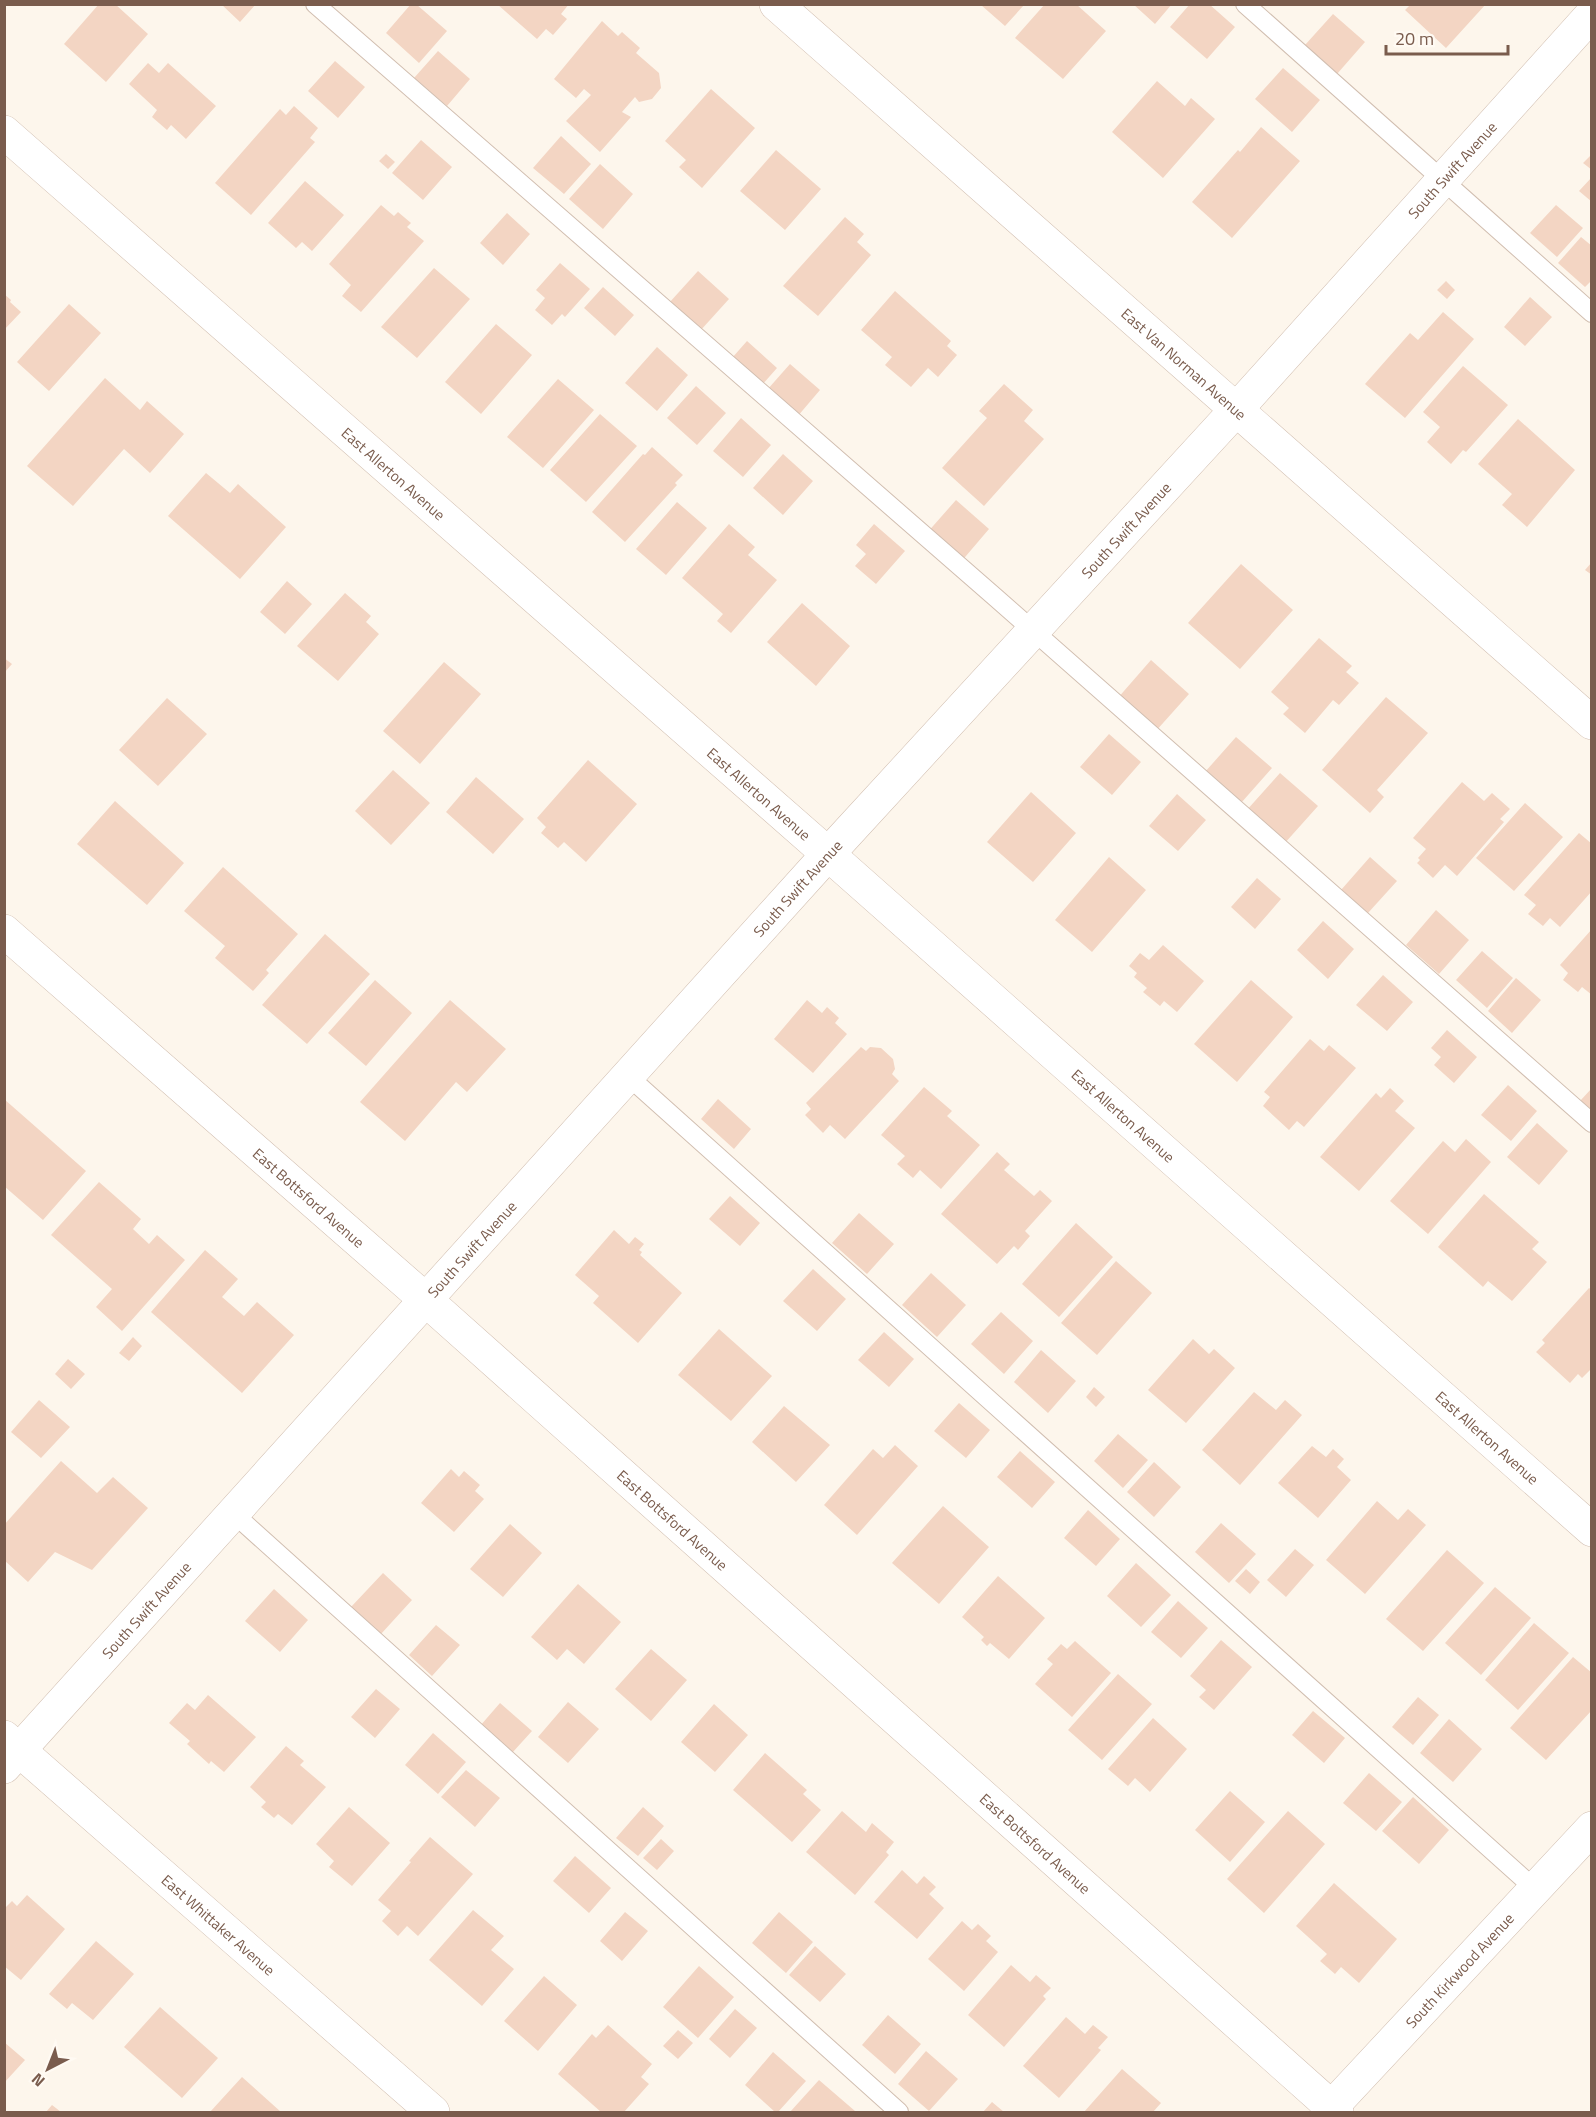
<svg xmlns="http://www.w3.org/2000/svg" width="1596" height="2117" viewBox="0 0 1596 2117" font-family="'Titillium Web',sans-serif">
	<style>
		.building { fill: #f3d5c3 }
		.lines { fill: none; stroke-linecap: round; stroke-linejoin: round }
		.lane-casing { stroke: #d1beb0; stroke-width: 20 }
		.street-casing { stroke: #d1beb0; stroke-width: 34 }
		.lane { stroke: #fff; stroke-width: 18 }
		.street { stroke: #fff; stroke-width: 33 }
		.labels { text-anchor: middle; dominant-baseline: central; stroke-width: 4.5; stroke-linejoin: round; paint-order: stroke }
		.street-label { font-size: 15px; fill: #7a5c4d; stroke: #fffaf3 }
	</style>
	<rect width="100%" height="100%" fill="#fdf6ec"/>
	<path class="building" d="M99 4H115L148 34 106 82 64 44Z
		M221 4H256L240 22Z
		M411 4H416L447 31 419 63 386 33Z
		M497 4H569L561 14 567 19 553 35 546 29 537 39Z
		M1045 4H1076L1106 31 1063 79 1015 38Z
		M1133 4H1172L1155 24Z
		M1190 4H1209L1235 27 1207 59 1170 27Z
		M1411 4H1486L1446 48 1405 10Z
		M981 5H1024L1005 26Z
		M1333 14 1365 42 1337 74 1305 45Z
		M602 21 618 36 622 32 640 48 636 53 659 73 661 88 652 99 639 102 635 97 622 112 631 117 600 152 566 121 591 95 584 89 576 98 554 79Z
		M438 51 470 79 447 106 414 78Z
		M335 61 365 87 338 118 308 91Z
		M148 63 159 73 168 63 216 106 186 139 171 125 167 130 152 117 157 110 129 84Z
		M1283 68 1320 100 1292 132 1255 99Z
		M1157 81 1185 106 1191 98 1215 119 1163 178 1112 132Z
		M711 89 755 128 702 188 679 167 686 160 665 141Z
		M294 106 318 128 310 138 315 142 251 215 215 183 280 109 286 115Z
		M1261 127 1300 161 1232 238 1192 202 1238 150 1240 152Z
		M561 136 591 164 564 194 533 168Z
		M421 140 452 167 423 200 392 173Z
		M776 150 821 189 785 230 740 191Z
		M386 154 395 162 388 169 379 161Z
		M1592 154V170L1583 163Z
		M600 164 633 194 603 229 569 199Z
		M1592 177V202L1579 191Z
		M305 181 344 215 312 251 302 242 296 248 268 223Z
		M381 205 394 216 398 212 411 223 407 227 424 241 361 312 342 296 351 285 329 264Z
		M1556 205 1583 228 1557 257 1530 233Z
		M507 213 530 234 503 265 480 243Z
		M845 217 864 234 857 242 871 255 818 316 783 286Z
		M1581 237 1592 246V280L1585 287 1558 263Z
		M560 263 590 289 565 317 562 314 552 325 535 310 545 298 536 290Z
		M434 268 470 299 417 358 381 327Z
		M698 271 729 299 700 331 669 303Z
		M1446 281 1455 290 1447 299 1437 290Z
		M603 287 634 315 615 336 584 308Z
		M895 291 951 341 947 346 957 355 938 377 928 368 911 387 885 365 892 357 861 330Z
		M4 294 11 300 10 302 21 312 4 330Z
		M1530 297 1552 317 1525 346 1504 327Z
		M69 304 101 333 49 391 17 362Z
		M1443 312 1474 339 1405 418 1365 384 1410 333 1418 340Z
		M496 324 532 355 481 414 445 382Z
		M747 341 777 368 762 385 732 358Z
		M657 347 688 375 657 411 625 383Z
		M790 364 820 390 797 417 767 390Z
		M1463 366 1508 405 1466 452 1463 450 1451 464 1427 442 1440 427 1423 412Z
		M105 378 140 410 147 401 184 434 150 473 124 449 73 506 27 466Z
		M558 379 594 410 543 468 507 437Z
		M1004 384 1033 410 1024 421 1044 439 984 506 942 468 987 418 979 411Z
		M696 386 726 413 697 445 667 418Z
		M600 414 637 446 586 502 550 470Z
		M741 418 771 445 743 477 713 451Z
		M1518 419 1575 470 1527 527 1502 505 1512 494 1478 464Z
		M652 447 683 475 675 483 677 485 625 542 592 512 643 454 645 455Z
		M783 454 813 481 783 515 753 488Z
		M206 473 230 493 238 484 286 527 240 579 168 516Z
		M956 500 989 529 960 563 926 534Z
		M677 502 707 528 666 575 636 549Z
		M729 524 755 547 748 555 777 580 731 633 717 621 723 614 682 578Z
		M874 524 905 551 876 584 855 566 866 554 856 545Z
		M1592 562V575L1585 570Z
		M1241 564 1293 610 1240 669 1188 623Z
		M287 581 312 604 285 634 260 612Z
		M345 593 371 616 366 622 379 634 338 681 297 646Z
		M802 603 850 646 816 686 767 642Z
		M1319 638 1352 666 1346 672 1359 683 1339 705 1333 700 1305 733 1283 714 1289 708 1271 692Z
		M4 658 12 664 4 673Z
		M1151 660 1189 694 1155 732 1117 699Z
		M444 662 481 694 420 764 383 731Z
		M1386 697 1428 733 1377 790 1384 797 1370 813 1322 770Z
		M167 698 207 734 158 786 119 750Z
		M1109 734 1141 762 1112 795 1080 767Z
		M1236 737 1272 768 1241 803 1205 772Z
		M588 760 637 804 586 862 564 842 558 848 541 833 546 827 537 818Z
		M393 770 430 803 391 845 355 811Z
		M1280 773 1318 806 1284 844 1246 811Z
		M476 777 524 819 493 854 446 812Z
		M1462 782 1484 801 1492 793 1510 809 1500 819 1504 822 1457 876 1445 865 1433 878 1417 863 1420 860 1418 858 1426 849 1413 838Z
		M1031 792 1076 833 1033 882 987 842Z
		M1177 794 1206 820 1178 851 1149 826Z
		M115 801 184 863 147 905 77 844Z
		M1525 803 1563 837 1514 891 1476 858Z
		M1579 833 1592 844V891L1560 927 1550 918 1543 926 1528 914 1536 905 1524 895Z
		M1109 857 1146 890 1092 952 1055 920Z
		M1370 857 1397 881 1368 913 1341 890Z
		M223 867 298 934 266 970 269 973 253 991 215 958 225 946 184 911Z
		M1257 878 1281 899 1255 929 1231 907Z
		M1436 910 1469 940 1439 974 1406 945Z
		M1323 921 1354 949 1328 979 1297 950Z
		M1592 929V995L1582 987 1578 992 1563 980 1568 973 1560 965Z
		M325 934 370 974 307 1044 262 1005Z
		M1163 945 1204 981 1177 1012 1164 1001 1160 1006 1143 992 1147 988 1134 977 1137 973 1129 966 1140 953 1149 960Z
		M1482 951 1513 978 1487 1008 1456 980Z
		M1383 975 1413 1002 1387 1031 1356 1005Z
		M1516 978 1541 1000 1512 1033 1488 1011Z
		M375 980 412 1013 366 1066 328 1033Z
		M1251 980 1293 1017 1237 1082 1194 1044Z
		M450 1000 506 1049 467 1092 456 1082 405 1141 360 1102Z
		M807 1000 822 1013 827 1007 839 1018 835 1023 847 1034 813 1073 774 1039Z
		M1447 1030 1477 1057 1454 1083 1434 1065 1441 1057 1431 1048Z
		M1310 1039 1324 1051 1329 1045 1356 1068 1304 1127 1297 1121 1289 1130 1263 1106 1270 1097 1264 1092Z
		M861 1047 866 1051 870 1047 881 1048 893 1059 895 1069 892 1074 899 1081 845 1139 830 1125 823 1133 805 1115 811 1109 806 1103Z
		M1508 1085 1537 1111 1511 1141 1481 1115Z
		M924 1087 952 1111 947 1116 980 1145 941 1189 920 1170 913 1178 897 1164 905 1156 881 1135Z
		M1390 1088 1404 1101 1395 1111 1415 1128 1359 1191 1320 1157 1376 1093 1381 1098Z
		M1592 1088V1112L1580 1101Z
		M4 1099 86 1171 43 1220 4 1186Z
		M718 1099 751 1129 734 1149 701 1119Z
		M1537 1123 1568 1151 1539 1185 1507 1157Z
		M1466 1139 1491 1162 1428 1234 1390 1201 1443 1141 1455 1152Z
		M997 1152 1010 1164 1004 1170 1034 1196 1040 1190 1052 1201 1025 1231 1030 1236 1018 1250 1014 1246 997 1264 941 1214Z
		M99 1182 141 1219 133 1229 149 1244 157 1235 185 1260 122 1331 96 1307 112 1289 51 1235Z
		M1484 1194 1539 1242 1532 1249 1547 1262 1512 1301 1488 1281 1483 1287 1438 1247Z
		M730 1196 760 1223 740 1246 709 1219Z
		M859 1213 894 1244 867 1274 832 1243Z
		M1076 1223 1113 1257 1059 1317 1022 1284Z
		M614 1230 629 1244 635 1237 644 1244 639 1250 642 1252 640 1255 682 1293 638 1343 593 1303 599 1296 575 1275Z
		M205 1250 238 1279 222 1297 244 1316 257 1302 294 1335 242 1393 151 1312Z
		M1116 1261 1152 1293 1097 1355 1061 1323Z
		M813 1269 846 1299 817 1331 783 1301Z
		M931 1273 966 1305 937 1337 902 1305Z
		M1589 1288 1592 1290V1368L1582 1378 1578 1374 1570 1383 1536 1352 1545 1343 1542 1340Z
		M1001 1312 1033 1341 1004 1374 971 1344Z
		M719 1329 772 1376 731 1421 678 1375Z
		M884 1332 914 1359 889 1387 858 1360Z
		M133 1337 142 1346 129 1361 119 1353Z
		M1193 1339 1209 1354 1214 1349 1235 1368 1186 1423 1148 1390Z
		M1041 1350 1076 1381 1048 1413 1014 1382Z
		M68 1359 85 1374 71 1389 55 1374Z
		M1094 1387 1105 1397 1096 1407 1086 1397Z
		M1254 1392 1276 1410 1285 1400 1302 1415 1240 1485 1202 1450Z
		M39 1400 70 1427 41 1458 11 1432Z
		M959 1403 990 1430 966 1458 934 1431Z
		M784 1406 830 1445 796 1482 752 1442Z
		M1118 1434 1148 1460 1123 1488 1094 1461Z
		M895 1445 918 1466 857 1535 824 1505 873 1449 883 1458Z
		M1312 1446 1326 1457 1333 1449 1344 1459 1337 1467 1351 1480 1318 1518 1278 1483Z
		M1020 1451 1055 1482 1032 1508 997 1477Z
		M61 1461 97 1493 113 1477 148 1508 92 1570 55 1552 28 1582 4 1560V1525Z
		M1154 1462 1181 1487 1154 1517 1127 1492Z
		M451 1469 459 1477 464 1471 480 1485 475 1491 484 1499 454 1532 421 1503Z
		M1377 1501 1398 1520 1408 1509 1426 1525 1365 1594 1326 1560Z
		M943 1506 989 1547 939 1604 892 1563Z
		M1088 1510 1120 1539 1096 1566 1064 1538Z
		M1221 1523 1256 1554 1229 1583 1195 1552Z
		M510 1524 542 1553 503 1597 470 1569Z
		M1295 1549 1314 1565 1286 1597 1267 1580Z
		M1447 1550 1484 1583 1423 1651 1386 1619Z
		M1136 1563 1171 1595 1141 1627 1107 1596Z
		M1246 1569 1260 1582 1250 1594 1235 1581Z
		M383 1573 412 1600 381 1634 351 1607Z
		M998 1576 1045 1618 1009 1659 990 1643 987 1646 981 1640 984 1637 962 1617Z
		M578 1584 621 1622 584 1664 567 1649 557 1660 531 1637Z
		M1495 1587 1531 1618 1481 1675 1445 1643Z
		M274 1589 308 1620 280 1652 245 1621Z
		M1178 1601 1208 1628 1181 1658 1151 1632Z
		M1534 1623 1569 1653 1518 1710 1485 1680Z
		M436 1625 460 1645 432 1676 409 1655Z
		M1221 1640 1252 1667 1214 1710 1199 1697 1206 1690 1190 1676Z
		M1075 1641 1111 1673 1072 1717 1035 1684 1053 1664 1047 1659 1061 1644 1067 1649Z
		M651 1649 687 1680 651 1721 615 1689Z
		M1573 1657 1592 1673V1710L1546 1760 1510 1728Z
		M1118 1674 1152 1704 1102 1760 1068 1730Z
		M376 1689 400 1709 375 1738 351 1717Z
		M208 1695 256 1737 224 1772 211 1761 209 1764 187 1744 190 1741 169 1723 187 1703 195 1710Z
		M1418 1697 1439 1715 1413 1745 1392 1727Z
		M568 1702 599 1729 568 1763 538 1737Z
		M500 1703 532 1731 512 1753 480 1726Z
		M714 1704 748 1735 715 1772 681 1742Z
		M1313 1711 1345 1738 1324 1763 1292 1735Z
		M1153 1718 1187 1749 1150 1792 1135 1778 1128 1786 1108 1769Z
		M1449 1719 1482 1749 1453 1782 1420 1753Z
		M433 1733 466 1762 438 1794 405 1765Z
		M286 1746 304 1761 300 1765 326 1787 292 1825 278 1814 274 1818 261 1807 266 1802 250 1787Z
		M765 1753 807 1790 803 1794 821 1810 792 1842 733 1790Z
		M466 1770 500 1798 475 1827 441 1797Z
		M1369 1773 1402 1802 1376 1831 1343 1803Z
		M1230 1791 1265 1822 1230 1862 1195 1830Z
		M1413 1797 1449 1830 1419 1864 1382 1831Z
		M349 1807 390 1843 352 1886 329 1867 334 1861 316 1844Z
		M643 1807 664 1826 638 1856 616 1838Z
		M842 1811 866 1832 872 1823 894 1842 886 1852 889 1855 855 1895 806 1852Z
		M1288 1811 1325 1844 1264 1913 1227 1879Z
		M430 1837 473 1874 418 1936 407 1926 398 1936 382 1921 391 1911 378 1900 411 1862 409 1861Z
		M661 1839 674 1851 657 1870 643 1858Z
		M575 1856 611 1888 589 1913 553 1881Z
		M902 1870 917 1884 924 1876 936 1887 929 1894 944 1908 917 1939 874 1902Z
		M1334 1883 1397 1939 1359 1983 1341 1967 1335 1974 1320 1961 1327 1954 1296 1926Z
		M27 1895 65 1929 21 1980 4 1966V1909L12 1901 17 1906Z
		M473 1910 504 1936 491 1950 514 1969 482 2006 429 1960Z
		M625 1912 648 1931 622 1961 600 1941Z
		M779 1912 813 1942 786 1973 752 1943Z
		M962 1921 972 1930 978 1924 991 1936 986 1941 998 1952 964 1991 928 1959Z
		M96 1941 134 1974 93 2020 72 2003 67 2009 49 1994Z
		M815 1946 846 1974 820 2002 789 1975Z
		M1011 1965 1030 1982 1036 1975 1051 1988 1043 1996 1046 1999 1004 2047 968 2015Z
		M699 1966 734 1997 698 2038 663 2007Z
		M544 1976 577 2005 538 2051 504 2021Z
		M160 2007 218 2058 182 2098 124 2047Z
		M735 2009 757 2028 730 2058 709 2039Z
		M888 2015 921 2044 895 2074 862 2045Z
		M1066 2017 1085 2034 1093 2025 1108 2037 1098 2048 1101 2050 1059 2098 1023 2066Z
		M608 2025 652 2064 641 2077 649 2084 624 2112H601L558 2074 592 2034 596 2038Z
		M678 2030 693 2043 678 2059 663 2046Z
		M4 2042 25 2060 4 2083Z
		M926 2051 958 2079 929 2111 898 2084Z
		M773 2052 806 2081 778 2112H775L745 2085Z
		M1122 2069 1161 2103 1153 2112H1084Z
		M242 2077 281 2112H210Z
		M819 2080 855 2111 853 2112H790Z
		M992 2102 1004 2112H983Z
		M52 2105 61 2112H46Z"/>
	<g class="lines">
		<defs>
			<path id="lane" d="M315 4 995 597 1592 1123
				M1245 4 1592 313
				M628 1076 1535 1889
				M233 1513 899 2112"/>
			<g id="street">
				<path id="s1" d="M776 4 1592 723"/>
				<path id="s2" d="M4 132 828 854 1592 1530"/>
				<path id="s3" d="M4 931 426 1300 1337 2112"/>
				<path id="s4" d="M4 1737 433 2112"/>
				<path id="s5" d="M4 1767 828 854 1235 411 1592 14"/>
				<path id="s6" d="M1327 2112 1592 1828"/>
			</g>
		</defs>
		<use href="#lane" class="lane-casing"/>
		<use href="#street" class="street-casing"/>
		<use href="#lane" class="lane"/>
		<use href="#street" class="street"/>
	</g>
	<g class="labels">
		<g class="street-label">
			<text stroke="none"><textPath href="#s5" startOffset="2156">South Swift Avenue</textPath></text>
			<text stroke="none"><textPath href="#s1" startOffset="544">East Van Norman Avenue</textPath></text>
			<text stroke="none"><textPath href="#s2" startOffset="518">East Allerton Avenue</textPath></text>
			<text stroke="none"><textPath href="#s5" startOffset="1670">South Swift Avenue</textPath></text>
			<text stroke="none"><textPath href="#s2" startOffset="1004">East Allerton Avenue</textPath></text>
			<text stroke="none"><textPath href="#s5" startOffset="1184">South Swift Avenue</textPath></text>
			<text stroke="none"><textPath href="#s2" startOffset="1490">East Allerton Avenue</textPath></text>
			<text stroke="none"><textPath href="#s3" startOffset="405">East Bottsford Avenue</textPath></text>
			<text stroke="none"><textPath href="#s5" startOffset="698">South Swift Avenue</textPath></text>
			<text stroke="none"><textPath href="#s2" startOffset="1976">East Allerton Avenue</textPath></text>
			<text stroke="none"><textPath href="#s3" startOffset="891">East Bottsford Avenue</textPath></text>
			<text stroke="none"><textPath href="#s5" startOffset="212">South Swift Avenue</textPath></text>
			<text stroke="none"><textPath href="#s3" startOffset="1377">East Bottsford Avenue</textPath></text>
			<text stroke="none"><textPath href="#s4" startOffset="285">East Whittaker Avenue</textPath></text>
			<text stroke="none"><textPath href="#s6" startOffset="194">South Kirkwood Avenue</textPath></text>
		</g>
	</g>
	<rect width="1596" height="2117" fill="none" stroke="#7a5c4d" stroke-width="12"/>
	<g transform="translate(48 2069) rotate(222)" stroke="#fffaf3" stroke-width="4.5" paint-order="stroke">
	<path d="M0-4.5L10 22L0 15L-10 22Z" fill="#7a5c4d"/>
	<text y="-9" font-size="16" font-weight="bold" text-anchor="middle" fill="#7a5c4d">N</text>
	</g>
	<path d="M1386 45v9h122v-9" fill="none" stroke="#7a5c4d" stroke-width="3"/>
	<text x="1395" y="45" font-size="18" fill="#7a5c4d" stroke="#fffaf3" stroke-width="4.5" paint-order="stroke">20 m</text>
</svg>
